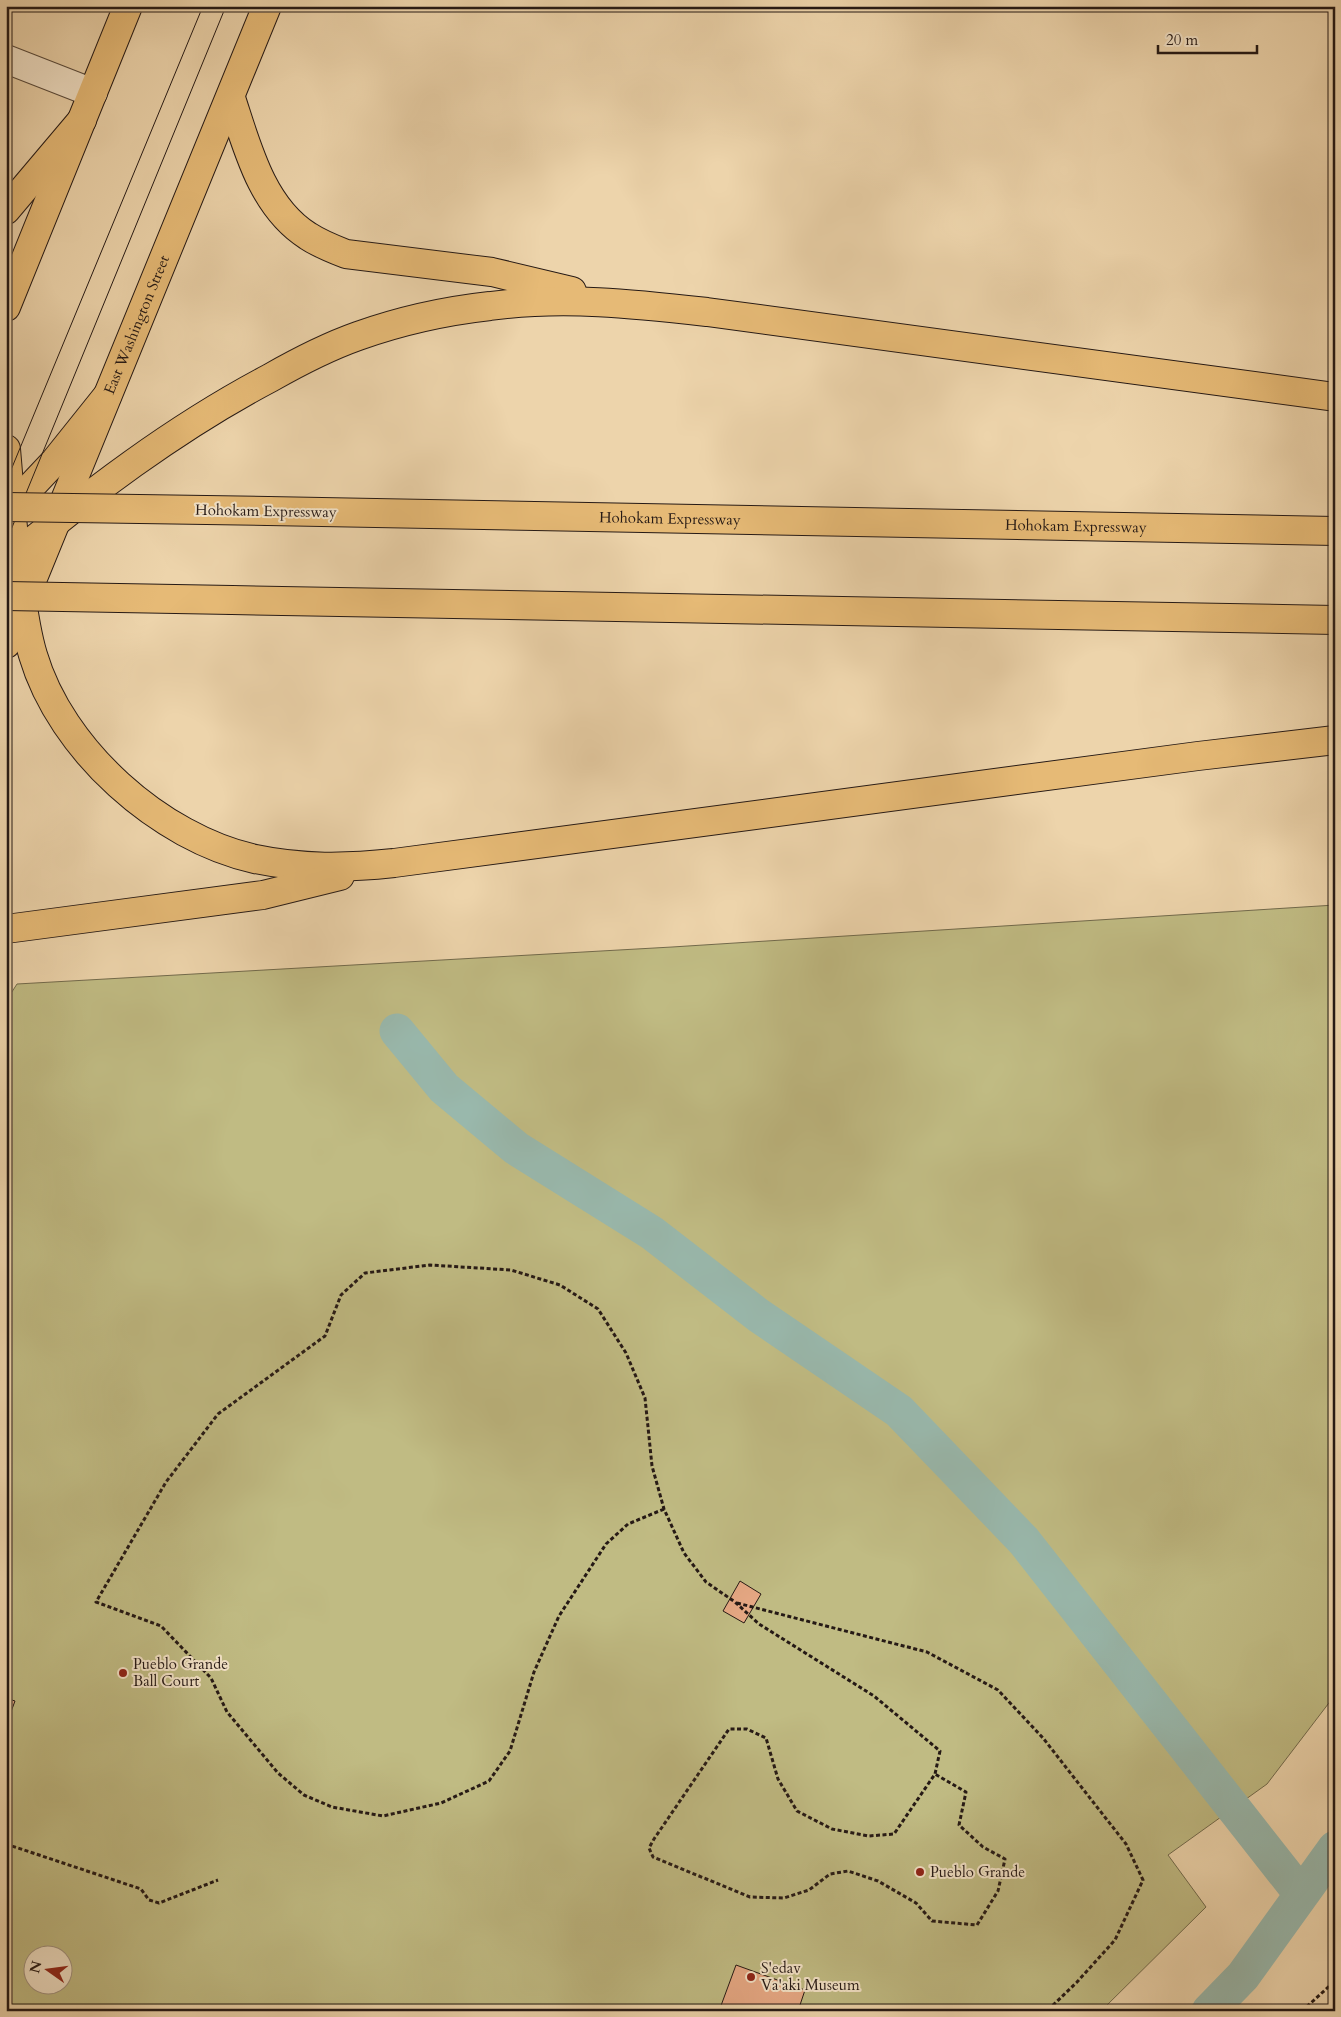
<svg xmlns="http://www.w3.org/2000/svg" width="1341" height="2017" viewBox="0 0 1341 2017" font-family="Cardo,serif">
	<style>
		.green { fill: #c0bb83; stroke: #726a4c; fill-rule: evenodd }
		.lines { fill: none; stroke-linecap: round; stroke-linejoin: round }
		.canal { stroke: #99b8ac; stroke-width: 35 }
		.building { fill: #e6a884; stroke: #251915 }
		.minor-casing { stroke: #57483a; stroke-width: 30 }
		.major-casing { stroke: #251915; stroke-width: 30 }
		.highway-casing { stroke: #251915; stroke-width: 30 }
		.path { stroke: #251915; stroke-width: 3; stroke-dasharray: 4 2.5; stroke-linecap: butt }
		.minor { stroke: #f3e3c8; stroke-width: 28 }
		.major { stroke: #e6ba76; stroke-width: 28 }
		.highway { stroke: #e6ba76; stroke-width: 28 }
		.tram { stroke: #251915; stroke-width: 1 }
		.highway-bridge-casing { stroke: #251915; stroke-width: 30; stroke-linecap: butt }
		.highway-bridge { stroke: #e6ba76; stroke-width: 28 }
		.poi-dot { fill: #8f2418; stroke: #f3e3c8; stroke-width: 2 }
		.labels { text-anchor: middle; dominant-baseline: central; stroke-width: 4; stroke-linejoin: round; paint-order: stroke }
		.street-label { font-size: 15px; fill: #251915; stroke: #f3e3c8 }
		.poi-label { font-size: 15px; fill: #251915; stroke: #f3e3c8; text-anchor: start }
	</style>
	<rect width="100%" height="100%" fill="#edd4ab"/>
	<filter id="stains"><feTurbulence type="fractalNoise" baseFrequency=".004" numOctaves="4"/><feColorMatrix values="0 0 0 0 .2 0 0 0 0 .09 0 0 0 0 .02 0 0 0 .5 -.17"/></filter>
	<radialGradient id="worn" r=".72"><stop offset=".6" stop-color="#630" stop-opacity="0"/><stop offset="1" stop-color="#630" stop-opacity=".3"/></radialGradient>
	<path class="green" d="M1335 905V1695L1267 1784 1168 1855 1206 1907 1101 2011H6V1001L17 984 672 947ZM32 1954H62V1984H32Z"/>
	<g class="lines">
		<path class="canal" d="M397 1031 444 1088 516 1148 652 1233 758 1315 899 1411 1024 1541 1301 1894
			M1209 2011 1243 1976 1335 1848"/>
	</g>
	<path class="building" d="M740 1581 761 1594 744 1623 723 1611Z
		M6 1698 15 1701 6 1725Z
		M736 1965 805 1990 798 2011H719Z"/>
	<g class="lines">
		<defs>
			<path id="minor" d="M6 59 93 93"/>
			<g id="major">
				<path d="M6 307 128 6"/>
				<path id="s1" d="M6 644 267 6"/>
			</g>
			<g id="highway">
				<path d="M231 98C247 147 262 207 308 236 320 244 333 249 346 254L492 272 572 291"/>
				<path d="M6 210 82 120"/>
				<path d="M6 449C10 495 13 540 20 585 23 609 26 632 33 655 61 750 160 838 255 859 302 869 347 868 394 863L1198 756 1335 740"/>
				<path id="s2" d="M268 511 1335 531"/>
				<path d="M6 513 55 461 107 396"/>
				<path d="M6 563C88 494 175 428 270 378 298 362 327 347 358 336 400 321 445 311 490 306 563 296 635 304 707 312L1335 397"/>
				<path d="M232 600 1335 620"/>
				<path d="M6 929 263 895 340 876"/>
			</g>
		</defs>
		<use href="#minor" class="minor-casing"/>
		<use href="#major" class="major-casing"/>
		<use href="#highway" class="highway-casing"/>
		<path class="path" d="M664 1509 628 1524 606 1544 559 1616 534 1672 510 1751 489 1781 441 1803 383 1816 332 1807 304 1795 278 1773 227 1712 211 1678 161 1626 96 1602 166 1482 218 1414 325 1336 341 1295 365 1273 430 1265 511 1270 560 1285 598 1309 626 1353 645 1398 652 1466 664 1509 684 1553 706 1582 735 1602 759 1624 874 1696 940 1751 935 1774 894 1834 868 1836 832 1829 797 1811 778 1779 766 1738 747 1729H729L654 1839 649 1848 653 1857 750 1897 784 1898 809 1890 830 1874 848 1871 878 1881 916 1903 932 1921 977 1925 998 1891 1005 1859 983 1847 959 1825 966 1792 935 1774
			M737 1603 927 1652 998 1690 1043 1738 1126 1844 1143 1880 1115 1940 1077 1982 1047 2011
			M6 1844 141 1889 149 1900 159 1903 218 1880
			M1302 2011 1335 1981"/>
		<use href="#minor" class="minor"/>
		<use href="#major" class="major"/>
		<use href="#highway" class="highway"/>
		<path class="tram" d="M6 482 203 6
			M6 542 226 6"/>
		<defs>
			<path id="highway-bridge" d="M6 507 268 511
				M6 596 232 600"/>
		</defs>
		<use href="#highway-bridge" class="highway-bridge-casing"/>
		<use href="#highway-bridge" class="highway-bridge"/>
	</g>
	<g class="poi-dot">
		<circle cx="123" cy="1673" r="5"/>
		<circle cx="920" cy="1872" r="5"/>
		<circle cx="751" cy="1977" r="5"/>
	</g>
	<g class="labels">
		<g class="street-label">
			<text stroke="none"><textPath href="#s1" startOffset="345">East Washington Street</textPath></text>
			<text transform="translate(266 511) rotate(1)">Hohokam Expressway</text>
			<text stroke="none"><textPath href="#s2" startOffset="402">Hohokam Expressway</textPath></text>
			<text stroke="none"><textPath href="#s2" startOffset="808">Hohokam Expressway</textPath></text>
		</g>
		<g class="poi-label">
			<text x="133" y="1664">Pueblo Grande<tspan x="133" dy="17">Ball Court</tspan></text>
			<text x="930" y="1872">Pueblo Grande</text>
			<text x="761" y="1968">S'edav<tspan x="761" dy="17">Va'aki Museum</tspan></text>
		</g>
	</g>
	<rect width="1341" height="2017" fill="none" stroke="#edd4ab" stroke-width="25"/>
	<rect x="8" y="8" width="1326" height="2002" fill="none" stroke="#251915" stroke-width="2.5"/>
	<rect x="12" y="12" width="1316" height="1992" fill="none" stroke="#251915"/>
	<g transform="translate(48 1970) rotate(284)"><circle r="24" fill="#f3e3c8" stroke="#a19280"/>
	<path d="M0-4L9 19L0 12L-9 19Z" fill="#8f2418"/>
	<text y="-8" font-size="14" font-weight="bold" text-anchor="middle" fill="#251915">N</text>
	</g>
	<path d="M1158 45v8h99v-8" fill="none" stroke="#251915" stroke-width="2.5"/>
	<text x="1166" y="45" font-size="15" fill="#251915" stroke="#f3e3c8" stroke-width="4" paint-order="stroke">20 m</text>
	<rect width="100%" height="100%" filter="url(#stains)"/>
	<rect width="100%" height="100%" fill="url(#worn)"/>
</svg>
